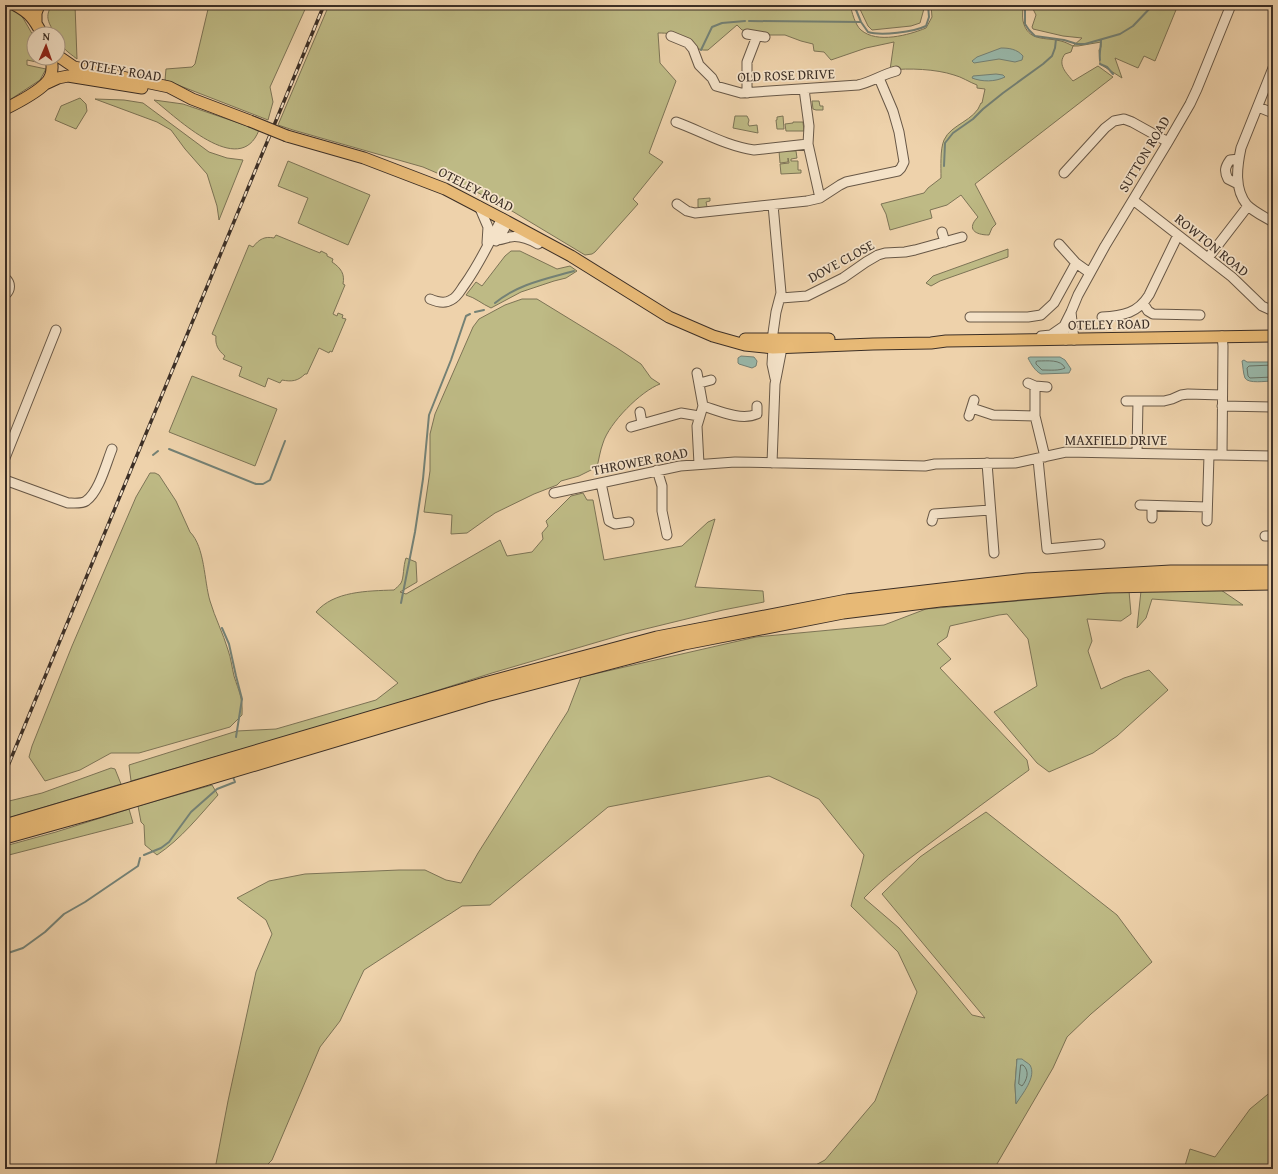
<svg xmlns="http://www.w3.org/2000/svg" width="1278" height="1174" viewBox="0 0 1278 1174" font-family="'Gentium Book Plus',serif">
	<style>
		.green { fill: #beba85; stroke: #7d7456; fill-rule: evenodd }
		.water { fill: #99b8aa; stroke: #748175 }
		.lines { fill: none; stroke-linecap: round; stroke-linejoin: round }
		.shore { stroke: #6a7468; stroke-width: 1 }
		.stream { stroke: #748175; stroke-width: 2 }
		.minor-casing { stroke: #685847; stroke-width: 11 }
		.major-casing { stroke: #3c2f26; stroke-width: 13 }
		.highway-casing { stroke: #3c2f26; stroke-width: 15 }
		.minor { stroke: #f4e2c8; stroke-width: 9 }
		.major { stroke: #e7b976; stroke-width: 11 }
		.highway { stroke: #e7b976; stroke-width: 13 }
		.rail-casing { stroke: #3c2f26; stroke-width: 3.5 }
		.rail { stroke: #f4e2c8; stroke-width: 2; stroke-dasharray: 6; stroke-linecap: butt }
		.major-bridge-casing { stroke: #3c2f26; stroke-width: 13; stroke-linecap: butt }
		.major-bridge { stroke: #e7b976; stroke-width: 11 }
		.labels { text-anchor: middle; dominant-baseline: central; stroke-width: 3.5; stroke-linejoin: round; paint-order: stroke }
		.street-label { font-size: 14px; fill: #3c2f26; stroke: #f4e2c8 }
	</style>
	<rect width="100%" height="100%" fill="#eed2ab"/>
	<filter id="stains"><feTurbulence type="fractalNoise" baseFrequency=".005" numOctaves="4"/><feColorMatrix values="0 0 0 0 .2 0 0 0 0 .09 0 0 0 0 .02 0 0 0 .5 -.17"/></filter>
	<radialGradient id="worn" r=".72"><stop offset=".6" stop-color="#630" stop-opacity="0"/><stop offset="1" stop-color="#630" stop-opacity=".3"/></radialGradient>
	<path class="green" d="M52 5H75L77 59C68 52 58 46 58 34H55C49 23 44 17 52 5Z
		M209 5H307L270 87 273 102 268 120 165 80 166 69 192 67 195 64Z
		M329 5H850C852 12 855 25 861 30 877 44 909 35 926 28L932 17 931 5H1023C1023 10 1022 16 1023 21 1028 42 1045 37 1061 41 1065 42 1069 44 1073 46L1082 38 1063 36 1033 29 1032 27 1036 15 1031 5H1178L1155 61 1144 56 1138 68 1115 58 1122 78 1100 64 1099 50 1101 47V42L1078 46H1073L1071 52 1065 54C1057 64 1066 73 1073 81L1098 66 1113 77 975 184 996 224 992 228 989 235C975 235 966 229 978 217L961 195 947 205 930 210 932 218 890 230 886 214 881 204 924 193 928 188 941 178C941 167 940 149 944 140 951 124 975 121 981 103H982L985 89 977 88V85C969 82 962 77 954 75 936 69 909 68 890 70L894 42 866 48 831 60 824 52 814 51 813 44 801 41 785 35H766L742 30 737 25 708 50C695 52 682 38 671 34 667 33 662 33 658 33L660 63 676 81 649 153 663 162 633 199 638 204 595 252 592 254 585 255 502 205 451 179 423 167 293 130 278 125Z
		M858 5H925L920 23 911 26 872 30 868 26Z
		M5 9 12 10 19 13 23 18 34 37V58H45L46 64 27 60V65L46 69 40 80 5 103Z
		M80 98 86 104 87 111 76 129 55 120 61 106Z
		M95 99 124 100 143 103 209 152 227 158 243 160 219 220 217 206 207 174 185 149 171 130 157 122Z
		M154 100 183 104 259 130C240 180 176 117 154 100Z
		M812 101H819L820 106H823V110H816L813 109Z
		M735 116H747L749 120 748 124 749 126 757 125 758 133 733 128Z
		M783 116 784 129H777L776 120H777V117Z
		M793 122H803L804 131H786L785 124 793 123Z
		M779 151H796L797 158 791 159V161H798V170H801V173L781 174 780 164 789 163 788 158V162L780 163Z
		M288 161 370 195 348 245 298 223 308 198 278 186Z
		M710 198V201L706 202 707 207 700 208 698 207V199Z
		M276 235 320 253 321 251 327 254V256L333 259 332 262C341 268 345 274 343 284L345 285 333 314 337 316 338 313 343 315 342 318 346 319 332 352 330 351 329 353 319 348 307 374H305C298 381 292 382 282 380L280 383 268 378 265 387 239 376 242 367 223 359 225 356C218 350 215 345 216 336L212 334 249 245 253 247C259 239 265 236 274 238Z
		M1008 249V257L940 281 931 286 926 283 933 276Z
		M511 251H520L557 269 570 266 577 271 566 278 554 281 521 292 491 308C482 304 476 298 466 295L476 282 482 286 505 256Z
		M522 299H537L617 348 641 364 651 378 660 384C641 391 609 423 603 443 600 451 599 459 597 467L579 476 561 481 557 485 534 494 495 513 467 533 451 534 452 515 424 512 430 471V434L435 414 473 327 479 319 505 305Z
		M192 376 277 409 255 466 169 432Z
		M150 473H155L159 475 176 501 190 532C205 547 204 581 210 601 215 618 223 633 228 650 231 658 232 668 234 676 239 692 243 698 242 715L230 727 139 753H111L80 770 45 781 29 757 32 746 72 646 136 497Z
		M583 493 587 500H593L604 560 682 546 708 522 715 519 695 587 763 591 764 602 723 610 625 634 492 673 351 718 131 781 129 765 237 731 276 729 376 700 398 683 316 612C334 591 367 591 394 590 396 588 399 586 401 583 404 578 403 566 406 558L416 562 417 582 400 592 406 594 500 540 507 556 532 552 543 539 542 533 548 526 546 521 571 496Z
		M1221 590 1243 605H1232L1152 599 1146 618 1137 628 1141 591Z
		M1129 591 1131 614 1121 621 1087 619 1092 641 1088 651 1101 689 1124 678 1149 670 1168 690 1117 736 1093 753 1049 772 1037 763 994 712 1037 686 1028 639 1007 614 999 615 950 626 947 637 937 644 951 659 940 668 1027 760 1029 770C997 793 965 817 933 841 909 859 885 876 864 898L899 928 940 976 972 1015 985 1018 882 894 920 857 937 845 986 812 1117 915 1152 962 1091 1014 1067 1037 1053 1068 994 1169H808L825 1160 875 1101 917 992 898 952 851 906 864 855 819 799 769 776 608 807 490 905 462 906 364 970 340 1021 320 1047 272 1160 263 1169H215L228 1101 256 972 272 934 266 920 237 898 269 881 305 874 399 870H425L446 880 461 883 478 853 568 711 581 677 756 637 884 625 926 609ZM1017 1059 1022 1094 1016 1103 1015 1085Z
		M111 768 115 769 121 784 5 819V802L42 793Z
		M212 785 218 795C199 816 181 839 157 855L145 845 144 825 141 822 138 806Z
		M129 809 133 823 5 856V846L56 832Z
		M1273 1090V1169H1184L1190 1149 1215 1157 1250 1109Z"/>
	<path class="water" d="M1001 48C1009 48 1017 49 1023 56L1022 60 1015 62 999 59 974 63 972 61 977 57Z
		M996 74 1003 75 1005 77C995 82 982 82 972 78L973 76Z
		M741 356 754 357 757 361 756 366 752 368 739 364 738 363V358Z
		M1030 357H1060L1065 360 1071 369 1069 373 1041 374C1035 371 1031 364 1028 358Z
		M1244 360 1247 362H1273V381C1266 381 1248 384 1245 378 1243 373 1243 366 1242 361Z
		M1017 1059H1022C1024 1061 1028 1063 1030 1065 1037 1077 1022 1094 1016 1104L1015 1085Z"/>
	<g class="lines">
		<path class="shore" d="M1038 361C1047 361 1061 359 1065 368 1059 371 1050 370 1042 370L1036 364V362Z
			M1273 365 1249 366 1247 368 1248 376 1250 378 1273 377
			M1021 1065H1023C1030 1071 1027 1080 1022 1086L1019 1084Z"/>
		<path class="stream" d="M854 5 861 22 868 32C881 36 914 32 926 26L929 17 928 5
			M1025 5V24L1029 30 1035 36 1064 40 1077 44H1085L1120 34 1133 26 1153 5
			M749 21 861 22
			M701 50 712 27 722 23 745 21
			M1100 60C1099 53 1101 47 1101 40
			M1100 64 1107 67 1113 74
			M944 166 945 143 953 133 973 119 983 109 1003 93 1043 64 1052 56 1055 48 1056 39
			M495 303C518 284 546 279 574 271
			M475 312 484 310
			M169 449 256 484H263L270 480 285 441
			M153 455 158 451
			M401 603 415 532 423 479 429 415 451 360 466 316 470 314
			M222 628 229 644 236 676 242 699 236 737
			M144 855 161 848 169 842 191 812 217 789 235 782 233 777
			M5 954 23 948 45 932 64 914 85 902 138 866 140 858"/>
		<defs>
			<path id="minor" d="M747 34 765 37
				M671 36 688 43 693 49 699 65 712 78 716 86 741 93 858 85C872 82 883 74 896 71
				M1273 68 1241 148C1237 167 1234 189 1247 205 1254 212 1265 217 1273 222
				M804 89 809 126 808 144 820 198
				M747 93V62L757 36
				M1258 107 1273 113
				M676 122C701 131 726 146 754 150L808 144
				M1064 173 1105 128 1114 121 1124 119 1132 122 1168 142
				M1238 184 1228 179C1224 171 1225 167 1230 160L1239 159
				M1133 200 1232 277 1262 306 1273 311
				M677 204 687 211 695 213 807 201 820 198 840 185 846 182 898 171 901 168 904 162 899 132 893 111 879 78
				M479 206 488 227 487 243
				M942 232 945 242
				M497 240C502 240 506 238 510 237 520 235 529 239 538 244
				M496 241 503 231 508 222
				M1059 244 1076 263 1090 273
				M1208 258 1248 206
				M5 278C11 283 11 290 5 295
				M781 298 807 296 843 278 866 262 878 255 885 253 905 252 915 250 962 237
				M430 299C437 302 445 304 451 300 458 297 461 289 465 284 480 263 490 241 502 218
				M1143 303 1148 311 1153 314 1200 315
				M1071 312 1074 340
				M970 317H1028L1041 315 1054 303 1076 263
				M1102 317C1123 316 1138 313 1149 295L1178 235
				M1041 336 1051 335 1064 326
				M772 340 776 312 781 293 773 205
				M1066 340 1064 333V326L1071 312 1078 295 1105 246 1168 142 1190 104 1197 89 1231 5
				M773 348 772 364 775 378
				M697 373 703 406 697 426 699 464
				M700 383 711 380
				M1028 383 1035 386 1047 387
				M1035 386V416L1045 457
				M1126 401H1164L1172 399 1181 395 1188 394 1222 395
				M703 406C719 411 741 421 757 414V406
				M1222 406 1273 407
				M972 408 993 415 1035 416
				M640 412 642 423
				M969 416 974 400
				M631 427 681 413 699 416
				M1137 453 1138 401
				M1222 455 1223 346 1222 336
				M5 458 56 330
				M1038 459 1047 549 1100 544
				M772 463 775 384 782 348
				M987 463 994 553
				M657 470 662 486V511L667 535
				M5 480 68 503C73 503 82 504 86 501 99 492 106 464 112 449
				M601 483 609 521 615 524 629 522
				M554 493 680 466 735 462 925 466 935 464 1015 463 1066 452 1273 456
				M1140 505 1207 507
				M1152 518V506
				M932 521 934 514 990 510
				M1207 521 1209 455
				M1265 536H1273"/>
			<path id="major" d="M15 5C30 13 34 19 42 34
				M36 23V13L39 5
				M58 56 74 67 169 87 192 99 250 121
				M45 84 58 78 68 76 142 88
				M5 109C17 103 36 93 45 84 53 77 53 67 51 58
				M287 136 364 158 445 189 508 222 571 256 669 317 713 336 745 345 773 348 873 344 931 343 946 341 1273 336
				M745 339H829"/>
			<path id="highway" d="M5 826 485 684 657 638 847 601 1027 580 1171 572H1273
				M5 837 98 811 486 695 684 643 843 612 940 600 1106 586 1273 583"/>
		</defs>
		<use href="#minor" class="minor-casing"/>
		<use href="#major" class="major-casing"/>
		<use href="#highway" class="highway-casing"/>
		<use href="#minor" class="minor"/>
		<use href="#major" class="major"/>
		<use href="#highway" class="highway"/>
		<defs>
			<path id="rail" d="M5 773 324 5"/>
		</defs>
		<use href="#rail" class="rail-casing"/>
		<use href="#rail" class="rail"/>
		<defs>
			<path id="major-bridge" d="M250 121 287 136"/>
		</defs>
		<use href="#major-bridge" class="major-bridge-casing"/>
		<use href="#major-bridge" class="major-bridge"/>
	</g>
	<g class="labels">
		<g class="street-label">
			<text transform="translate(121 70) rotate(9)">OTELEY ROAD</text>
			<text transform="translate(786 75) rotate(-2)">OLD ROSE DRIVE</text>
			<text transform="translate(1144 154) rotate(-59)">SUTTON ROAD</text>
			<text transform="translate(476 189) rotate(27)">OTELEY ROAD</text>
			<text transform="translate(1212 245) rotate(39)">ROWTON ROAD</text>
			<text transform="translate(841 261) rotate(-29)">DOVE CLOSE</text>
			<text transform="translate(1109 324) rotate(-1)">OTELEY ROAD</text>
			<text x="1116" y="440">MAXFIELD DRIVE</text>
			<text transform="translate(640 461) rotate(-11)">THROWER ROAD</text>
		</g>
	</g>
	<rect width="1278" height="1174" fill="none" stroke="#eed2ab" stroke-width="20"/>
	<rect x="6" y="6" width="1266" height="1162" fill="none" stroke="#3c2f26" stroke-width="2"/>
	<rect x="10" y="10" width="1258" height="1154" fill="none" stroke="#3c2f26"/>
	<g transform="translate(46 46) rotate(2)"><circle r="19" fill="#f4e2c8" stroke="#aa9a87"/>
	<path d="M0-3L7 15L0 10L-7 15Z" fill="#8f2418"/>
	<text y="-6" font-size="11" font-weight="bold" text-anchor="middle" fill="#3c2f26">N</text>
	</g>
	<rect width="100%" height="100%" filter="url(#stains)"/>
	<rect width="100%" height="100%" fill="url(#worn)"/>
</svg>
